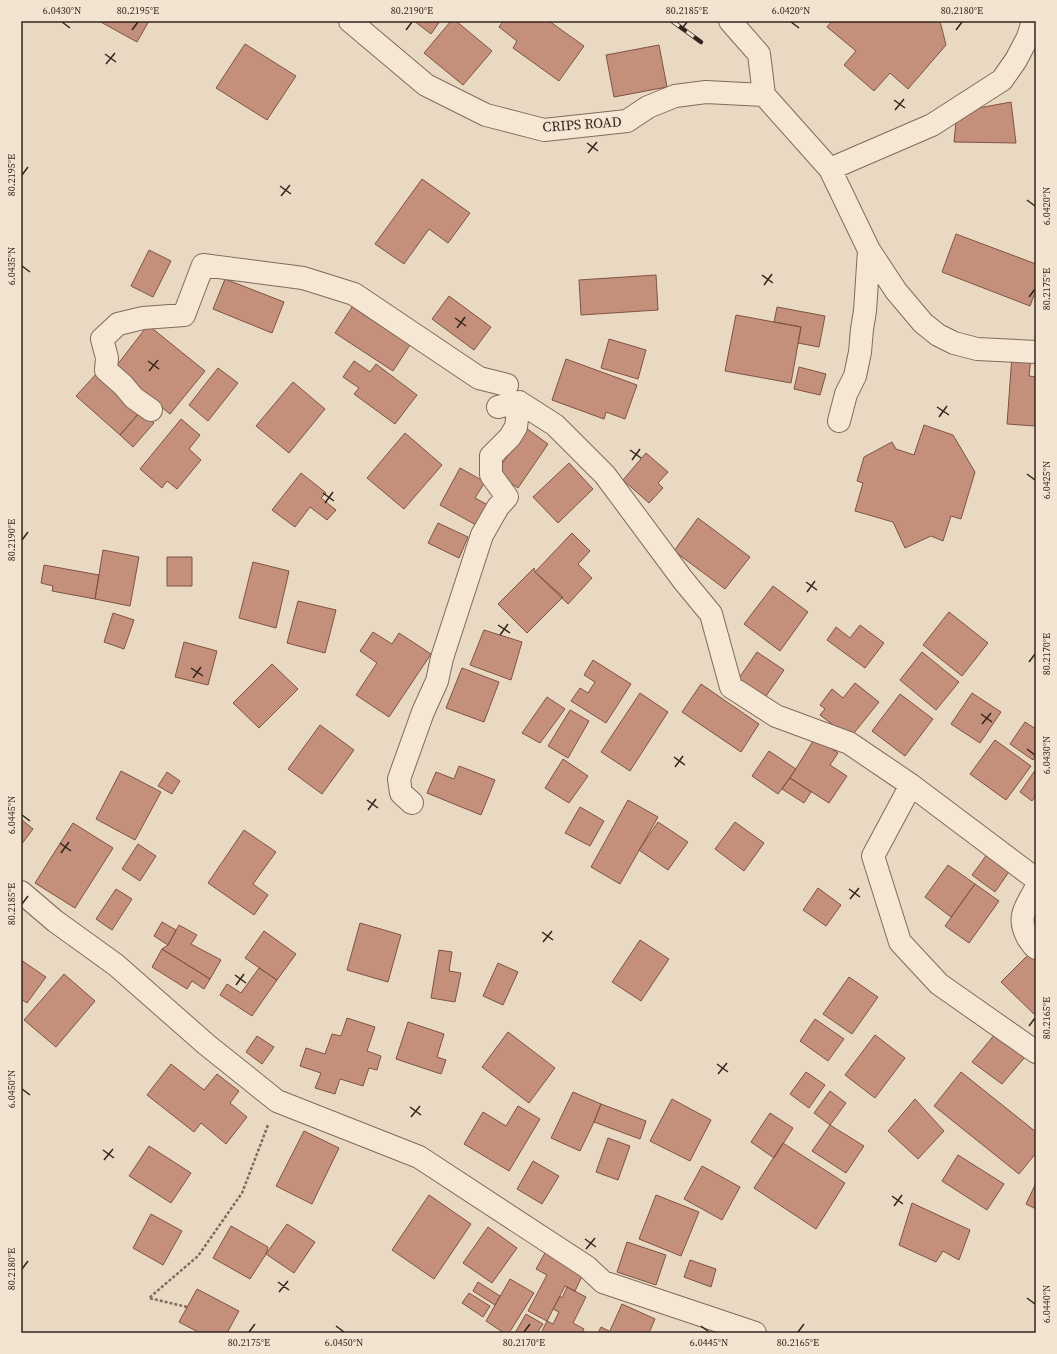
<svg xmlns="http://www.w3.org/2000/svg" width="1057" height="1354" viewBox="0 0 1057 1354" font-family="'Source Serif 4',serif">
	<style>
		.building { fill: #c4907b; stroke: #7f5343 }
		.lines { fill: none; stroke-linecap: round; stroke-linejoin: round }
		.minor-casing { stroke: #826a5b; stroke-width: 24 }
		.path { stroke: #826a5b; stroke-width: 2.5; stroke-dasharray: 3 2; stroke-linecap: butt }
		.minor { stroke: #f5e7d4; stroke-width: 22 }
		.rail-casing { stroke: #33251e; stroke-width: 4.5 }
		.rail { stroke: #f2e4d1; stroke-width: 3; stroke-dasharray: 9; stroke-linecap: butt }
		.ticks { fill: none; stroke: #33251e; stroke-width: 1.5 }
		.labels { text-anchor: middle; dominant-baseline: central; stroke-width: 3.5; stroke-linejoin: round; paint-order: stroke }
		.street-label { font-size: 14px; fill: #33251e; stroke: #f2e4d1 }
		.neatline { fill: none; stroke: #33251e; stroke-width: 1.5 }
		.ticks-label { font-size: 10px; text-anchor: middle; fill: #33251e }
	</style>
	<rect width="100%" height="100%" fill="#e9d8c2"/>
	<path class="building" d="M99 21H149L137 42Z
		M414 21H440L431 34Z
		M451 21H456L492 51 463 85 424 53Z
		M503 21H549L584 46 559 81 513 48 517 41 499 27Z
		M832 21H940L946 45 908 89 890 73 874 91 844 65 856 51 827 27Z
		M245 44 296 76 267 120 216 88Z
		M659 45 667 87 614 97 606 55Z
		M1011 102 1016 143 954 142 957 112Z
		M422 179 470 213 448 243 429 229 404 264 375 244Z
		M956 234 1036 264V290L1030 306 942 272Z
		M149 250 171 261 153 297 131 286Z
		M656 275 658 310 581 315 579 280Z
		M225 279 284 302 272 333 213 309Z
		M449 296 491 327 474 350 432 319Z
		M352 307 410 345 393 371 335 333Z
		M777 307 825 316 819 347 798 343 801 327 774 322Z
		M736 315 801 327 791 383 725 371Z
		M148 325 205 371 170 414 114 369Z
		M609 339 646 350 638 379 601 368Z
		M1012 356 1031 358 1029 376 1036 377V421L1035 426 1007 424Z
		M566 359 637 385 625 419 606 412 604 419 552 400Z
		M354 361 370 372 376 364 417 395 395 424 354 394 359 388 343 377Z
		M799 367 826 374 820 395 794 389Z
		M218 368 238 383 208 421 189 405Z
		M98 372 141 411 120 435 76 396Z
		M293 382 325 409 289 453 256 426Z
		M141 411 154 423 133 447 120 435Z
		M181 419 200 435 189 449 201 460 177 489 167 481 162 488 140 469Z
		M924 425 953 435 975 472 961 519 951 516 943 541 931 536 905 548 893 522 855 511 863 483 857 481 864 457 892 442 896 449 914 455Z
		M526 428 548 444 518 488 496 473Z
		M405 433 442 465 404 509 367 478Z
		M646 453 668 472 658 483 663 488 649 503 623 480Z
		M569 463 593 489 558 523 533 497Z
		M460 468 485 482 475 498 488 505 476 525 440 505Z
		M301 473 326 493 321 498 336 510 327 520 310 507 295 527 272 510Z
		M698 518 750 557 725 589 674 551Z
		M438 523 468 537 459 558 428 543Z
		M572 533 590 551 578 564 592 578 568 604 535 572Z
		M103 550 139 557 130 606 95 599Z
		M167 557H192V586H167Z
		M253 562 289 571 276 628 239 618Z
		M44 565 99 575 95 599 52 591 53 586 41 583Z
		M534 568 535 572 563 597 527 633 498 604Z
		M773 586 808 612 780 651 744 624Z
		M298 601 336 610 325 653 287 643Z
		M949 612 988 643 962 676 923 645Z
		M113 613 134 620 124 649 104 642Z
		M860 625 884 643 865 668 827 640 836 627 850 638Z
		M484 630 522 642 511 680 470 665Z
		M373 632 392 644 399 633 431 654 389 717 356 695 377 663 360 651Z
		M184 642 217 651 208 685 175 677Z
		M757 652 784 670 764 699 737 681Z
		M922 652 959 682 936 710 900 680Z
		M593 660 631 684 606 723 571 701 580 688 588 693 595 682 584 675Z
		M272 664 298 689 259 728 233 703Z
		M462 668 499 682 484 722 446 708Z
		M855 683 879 702 850 738 820 715 825 709 820 705 832 689 843 698Z
		M701 684 759 724 741 752 682 712Z
		M640 693 668 712 630 771 601 752Z
		M972 693 1001 712 980 743 951 724Z
		M900 694 933 719 905 756 872 731Z
		M547 697 565 709 540 743 522 733Z
		M570 710 589 721 568 758 548 746Z
		M1025 722 1036 729V755L1033 760 1010 744Z
		M320 725 354 750 322 794 288 769Z
		M815 738 838 753 830 765 847 776 829 803 790 778Z
		M995 740 1031 766 1006 800 970 774Z
		M769 751 796 769 778 794 752 776Z
		M563 759 588 776 569 803 545 788Z
		M459 766 495 780 481 815 427 793 436 772 454 779Z
		M1036 769V795L1032 801 1020 792Z
		M121 771 161 792 135 840 96 819Z
		M167 772 180 781 172 794 158 786Z
		M790 778 811 792 804 803 782 789Z
		M628 800 658 817 620 884 591 867Z
		M580 807 604 821 590 846 565 833Z
		M21 819 33 829 21 845Z
		M658 822 688 842 668 870 639 850Z
		M735 822 764 843 744 871 715 849Z
		M73 823 113 848 75 908 35 883Z
		M244 830 276 852 253 884 268 895 254 915 208 883Z
		M138 844 156 856 140 881 122 869Z
		M988 853 1011 869 995 892 972 875Z
		M948 865 975 884 951 917 925 897Z
		M975 884 999 901 969 943 945 926Z
		M818 888 841 905 826 926 803 910Z
		M116 889 132 899 112 930 96 919Z
		M162 922 176 930 168 945 154 936Z
		M360 923 401 935 388 982 347 970Z
		M179 925 197 935 191 944 221 960 210 979 162 949 168 945Z
		M264 931 296 954 277 980 245 958Z
		M640 940 669 959 641 1001 612 982Z
		M162 949 210 979 204 989 192 981 187 989 152 967Z
		M1034 949 1036 951V1016L1001 982Z
		M439 950 452 952 449 971 461 973 455 1002 431 998Z
		M21 960 46 977 27 1003 21 999Z
		M498 963 518 972 503 1005 483 996Z
		M259 968 277 980 252 1016 220 995 227 984 241 993Z
		M64 974 95 1001 56 1047 24 1020Z
		M849 977 878 997 852 1034 823 1014Z
		M347 1018 375 1027 367 1051 381 1056 377 1070 369 1068 363 1086 340 1079 335 1094 315 1088 321 1073 300 1066 306 1048 325 1054 332 1034 341 1036Z
		M815 1019 844 1039 828 1061 800 1041Z
		M408 1022 444 1034 437 1057 446 1060 441 1074 396 1059Z
		M1000 1028 1031 1050 1002 1084 972 1062Z
		M508 1032 555 1068 529 1103 482 1067Z
		M875 1035 905 1058 875 1098 845 1075Z
		M257 1036 274 1047 262 1064 246 1052Z
		M171 1064 204 1090 217 1074 239 1091 230 1103 247 1117 226 1144 201 1123 194 1132 147 1095Z
		M806 1072 825 1085 809 1108 790 1094Z
		M961 1072 1036 1132V1153L1019 1174 934 1106Z
		M830 1091 846 1103 830 1125 814 1113Z
		M573 1092 601 1104 594 1122 580 1151 551 1138Z
		M672 1099 711 1120 690 1161 650 1141Z
		M915 1099 944 1131 918 1159 888 1131Z
		M601 1104 646 1121 640 1139 594 1122Z
		M518 1106 540 1119 509 1171 464 1144 483 1112 506 1126Z
		M770 1113 793 1128 774 1158 751 1142Z
		M830 1125 864 1146 846 1173 812 1151Z
		M304 1131 339 1148 312 1204 276 1186Z
		M608 1138 630 1146 618 1180 596 1172Z
		M783 1143 845 1183 816 1229 754 1188Z
		M149 1146 191 1173 171 1203 129 1176Z
		M958 1155 1004 1184 987 1210 942 1181Z
		M533 1161 559 1176 542 1204 517 1189Z
		M702 1166 740 1187 722 1220 684 1199Z
		M1036 1183V1209L1026 1204Z
		M429 1195 471 1224 434 1279 392 1250Z
		M656 1195 699 1212 681 1256 639 1239Z
		M912 1203 970 1230 959 1260 943 1251 936 1262 899 1245Z
		M151 1214 182 1231 163 1265 133 1248Z
		M287 1224 315 1242 294 1273 266 1254Z
		M231 1226 268 1247 266 1254 250 1279 213 1258Z
		M488 1227 517 1248 492 1283 463 1263Z
		M627 1242 666 1255 656 1285 617 1272Z
		M545 1253 583 1274 575 1291 565 1286 547 1321 528 1311 547 1275 536 1269Z
		M690 1260 716 1269 711 1287 684 1277Z
		M510 1279 534 1293 509 1333H504L486 1321Z
		M478 1282 500 1296 495 1305 473 1291Z
		M567 1287 586 1297 573 1323 584 1329 582 1333H541L547 1321 553 1324 559 1312 553 1309 560 1296 562 1298Z
		M197 1289 239 1311 227 1333H200L179 1322Z
		M469 1293 490 1306 483 1317 462 1303Z
		M622 1304 655 1319 649 1333H609Z
		M526 1314 543 1324 537 1333H515Z
		M601 1327 609 1331V1333H598Z"/>
	<g class="lines">
		<defs>
			<path id="minor" d="M350 21 426 85 486 115 544 130 627 121 648 107 675 96 706 92 764 95 830 169 869 250 896 291 923 323 938 335 954 343 977 349 1036 352
				M730 21 759 54 764 95
				M830 169 932 125 1002 80 1016 60 1028 37 1033 21
				M498 407 519 402 555 425 605 475 683 580 711 614 731 687 776 716 849 743 911 785 1036 879
				M151 410 134 398 123 385 106 370 107 358 102 339 118 324 143 318 184 315 203 265 303 278 354 294 479 378 507 385
				M839 421 846 394 855 376 860 352 862 329 865 311 869 250
				M911 785 873 856 900 942 939 984 1036 1052
				M412 803 401 793 399 779 423 712 437 681 442 658 482 535 498 507 507 497 491 475V456L510 437 516 427 519 402
				M1036 888C1026 907 1016 917 1028 938 1031 942 1032 945 1036 948
				M21 892 55 921 116 965 207 1045 277 1101 419 1157 587 1267 603 1282 755 1333"/>
		</defs>
		<use href="#minor" class="minor-casing"/>
		<path class="path" d="M187 1307 149 1298 198 1256 242 1193 268 1125"/>
		<use href="#minor" class="minor"/>
		<defs>
			<path id="rail" d="M672 21 701 42"/>
		</defs>
		<use href="#rail" class="rail-casing"/>
		<use href="#rail" class="rail"/>
	</g>
	<path class="ticks" d="M62 22 70 28M791 22 799 28M132 30 138 22M406 30 412 22M681 30 687 22M956 30 962 22M105 54 116 62M106 64 115 53M894 100 905 108M895 110 904 99M587 143 598 151M588 153 597 142M22 175 28 167M280 186 291 194M281 196 290 185M1027 200 1035 206M22 266 30 272M762 275 773 283M764 285 772 274M1029 297 1035 289M455 318 466 326M457 328 465 317M148 361 159 369M149 371 158 360M937 407 949 415M939 417 947 406M630 450 641 458M632 460 640 449M1027 474 1035 480M323 493 334 501M325 503 333 492M22 540 28 532M806 582 817 590M807 592 815 581M498 625 510 633M500 635 508 624M1029 662 1035 654M191 668 203 676M193 678 201 667M981 714 992 722M982 724 991 713M1027 749 1035 755M674 757 685 765M675 767 683 756M367 800 378 808M368 810 376 799M22 815 30 821M60 843 71 851M61 853 69 842M849 889 860 897M850 899 859 888M22 904 28 896M542 932 553 940M543 942 552 931M235 975 246 983M236 985 244 974M1029 1026 1035 1018M717 1064 728 1072M718 1074 727 1063M22 1089 30 1095M410 1107 421 1115M411 1117 420 1106M103 1150 114 1158M104 1160 113 1149M892 1196 903 1204M894 1206 902 1195M585 1239 596 1247M586 1249 595 1238M22 1269 28 1261M278 1282 289 1290M279 1292 288 1281M1027 1298 1035 1304M336 1326 344 1332M701 1326 709 1332M249 1332 255 1324M524 1332 530 1324M798 1332 804 1324"/>
	<g class="labels">
		<g class="street-label">
			<text transform="translate(582 124) rotate(-4)">CRIPS ROAD</text>
		</g>
	</g>
	<rect width="1057" height="1354" fill="none" stroke="#f2e4d1" stroke-width="44"/>
	<rect x="22" y="22" width="1013" height="1310" class="neatline"/>
	<g class="ticks-label">
		<text x="62" y="14">6.0430°N</text>
		<text x="138" y="14">80.2195°E</text>
		<text x="412" y="14">80.2190°E</text>
		<text x="687" y="14">80.2185°E</text>
		<text x="791" y="14">6.0420°N</text>
		<text x="962" y="14">80.2180°E</text>
		<text transform="translate(11 175) rotate(-90)" y="4">80.2195°E</text>
		<text transform="translate(1046 206) rotate(-90)" y="4">6.0420°N</text>
		<text transform="translate(11 266) rotate(-90)" y="4">6.0435°N</text>
		<text transform="translate(1046 289) rotate(-90)" y="4">80.2175°E</text>
		<text transform="translate(1046 480) rotate(-90)" y="4">6.0425°N</text>
		<text transform="translate(11 540) rotate(-90)" y="4">80.2190°E</text>
		<text transform="translate(1046 654) rotate(-90)" y="4">80.2170°E</text>
		<text transform="translate(1046 755) rotate(-90)" y="4">6.0430°N</text>
		<text transform="translate(11 815) rotate(-90)" y="4">6.0445°N</text>
		<text transform="translate(11 904) rotate(-90)" y="4">80.2185°E</text>
		<text transform="translate(1046 1018) rotate(-90)" y="4">80.2165°E</text>
		<text transform="translate(11 1089) rotate(-90)" y="4">6.0450°N</text>
		<text transform="translate(11 1269) rotate(-90)" y="4">80.2180°E</text>
		<text transform="translate(1046 1304) rotate(-90)" y="4">6.0440°N</text>
		<text x="249" y="1346">80.2175°E</text>
		<text x="344" y="1346">6.0450°N</text>
		<text x="524" y="1346">80.2170°E</text>
		<text x="709" y="1346">6.0445°N</text>
		<text x="798" y="1346">80.2165°E</text>
	</g>
</svg>
